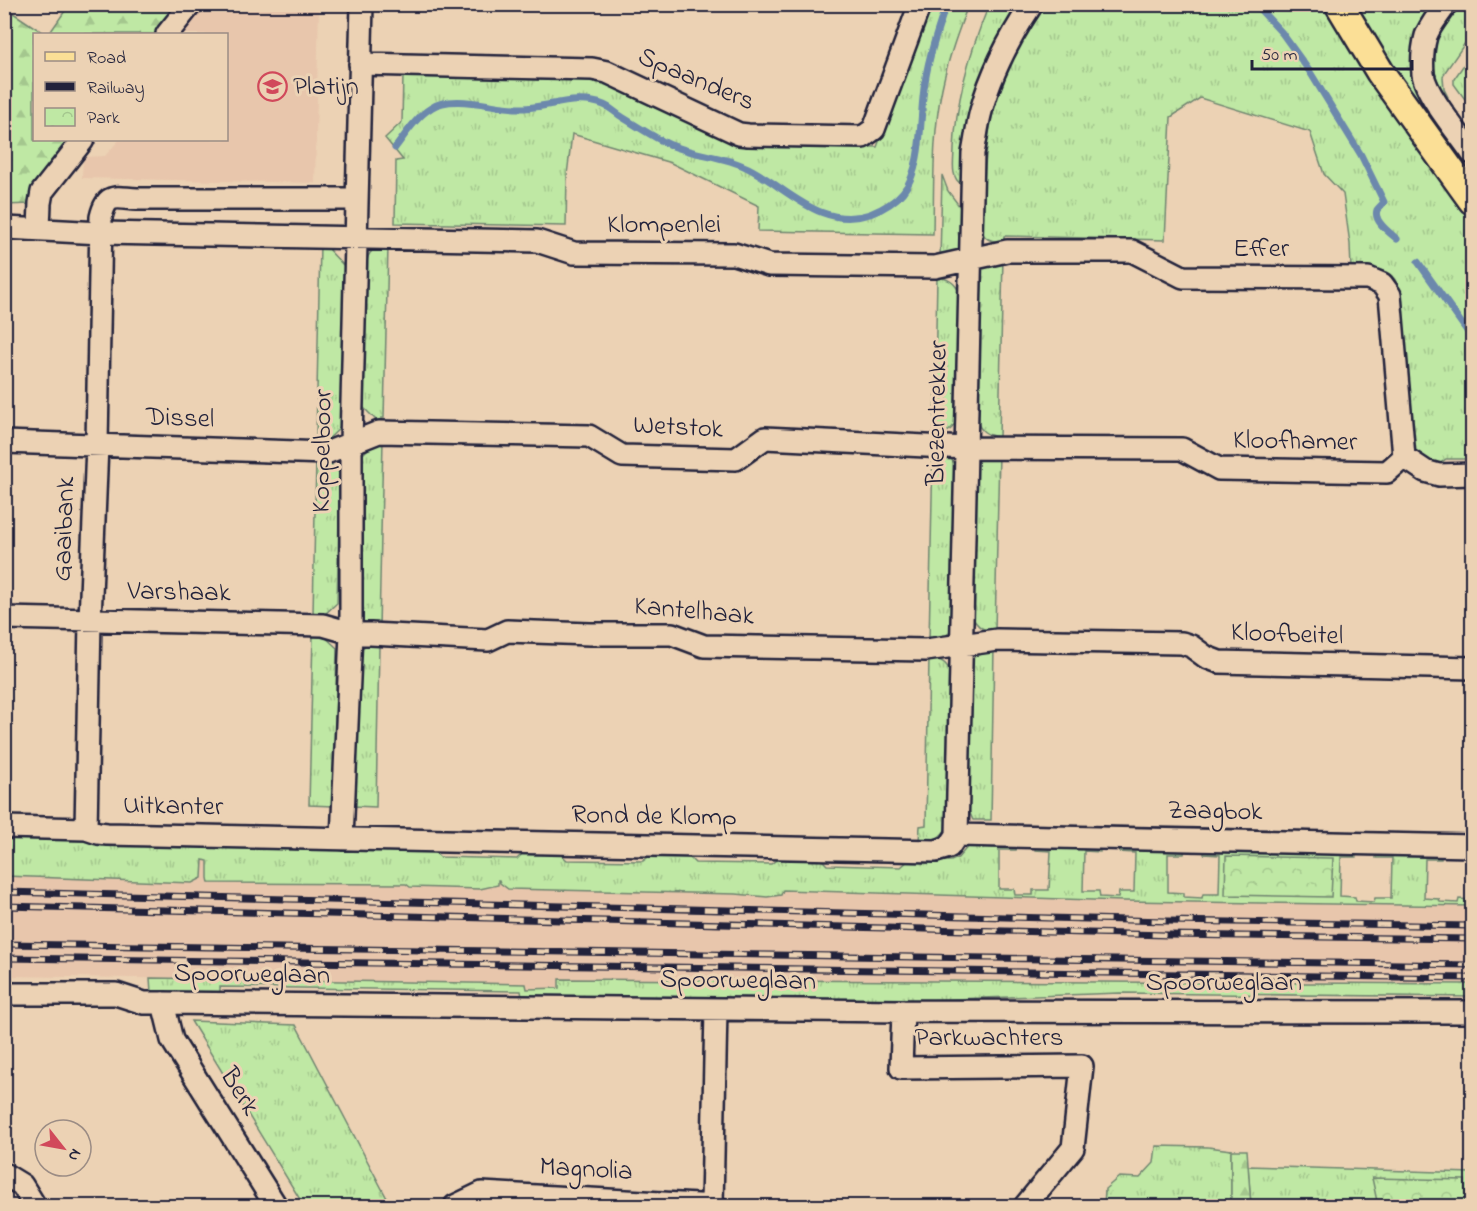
<svg xmlns="http://www.w3.org/2000/svg" width="1477" height="1211" viewBox="0 0 1477 1211" font-family="'Indie Flower',sans-serif">
	<style>
		.built { fill: #e8c6ac }
		.grass { fill: url(#grass-tufts); stroke: #708570; stroke-width: 1.5 }
		.forest { fill: url(#forest-firs); stroke: #708570; stroke-width: 1.5 }
		.park { fill: url(#park-crowns); stroke: #708570; stroke-width: 1.5 }
		.lines { fill: none; stroke-linecap: round; stroke-linejoin: round }
		.stream { stroke: #6c88ac; stroke-width: 7 }
		.minor-casing { stroke: #22223b; stroke-width: 26 }
		.major-casing { stroke: #22223b; stroke-width: 32 }
		.minor { stroke: #ecd2b4; stroke-width: 21 }
		.major { stroke: #fbdf96; stroke-width: 27 }
		.rail-casing { stroke: #22223b; stroke-width: 7 }
		.rail { stroke: #ecd2b4; stroke-width: 4.5; stroke-dasharray: 14; stroke-linecap: butt }
		.labels { text-anchor: middle; dominant-baseline: central; stroke-width: 6; stroke-linejoin: round; paint-order: stroke }
		.street-label { font-size: 27px; fill: #22223b; stroke: #ecd2b4 }
		.poi-label { font-size: 27px; fill: #22223b; stroke: #ecd2b4; text-anchor: start }
	</style>
	<defs>
		<pattern id="grass-tufts" width="24" height="20" patternUnits="userSpaceOnUse" patternTransform="scale(1.5)"><rect width="24" height="20" fill="#bfe8a4"/><path d="M3 7l-1-3M5 7V3M7 7l1-3M15 17l-1-3M17 17v-4M19 17l1-3" fill="none" stroke="#a4c78e"/></pattern>
		<pattern id="forest-firs" width="22" height="20" patternUnits="userSpaceOnUse" patternTransform="scale(1.5)"><rect width="22" height="20" fill="#bfe8a4"/><path d="M5 1l3.5 6h-7zM16 11l3.5 6h-7z" fill="#a4c78e"/></pattern>
		<pattern id="park-crowns" width="20" height="18" patternUnits="userSpaceOnUse" patternTransform="scale(1.5)"><rect width="20" height="18" fill="#bfe8a4"/><path d="M2 6a3 3 0 1 1 6 0M12 15a3 3 0 1 1 6 0" fill="none" stroke="#a4c78e"/></pattern>
	</defs>
	<rect width="100%" height="100%" fill="#ecd2b4"/>
	<filter id="ink" filterUnits="userSpaceOnUse"><feTurbulence type="fractalNoise" baseFrequency=".0167" numOctaves="2"/><feDisplacementMap in="SourceGraphic" scale="12" xChannelSelector="R" yChannelSelector="G"/><feConvolveMatrix kernelMatrix="1 2 1 2 8 2 1 2 1" color-interpolation-filters="sRGB"/></filter>
	<g filter="url(#ink)">
		<path class="built" d="M202 5 211 12 223 10 227 5H319L315 183 82 178 83 157 105 156 119 140H226V34H178Z
			M4 847 411 873 819 892 1123 901 1472 906V994L1072 989 526 993V984L5 976Z"/>
		<path class="grass" d="M931 5H968C958 32 948 59 942 88 932 136 934 186 933 234L758 231 759 206 671 163 572 134 567 175 566 226 395 223 396 161 403 160 385 138 402 122 403 75 587 78 603 81 758 144 877 147Z
			M989 5H1018C982 62 965 116 961 184 950 177 954 161 954 149 956 98 970 51 989 5Z
			M1045 5H1327L1467 212 1466 213 1472 222V459H1446L1438 465C1423 461 1412 450 1408 436L1397 284C1390 265 1368 270 1351 269L1350 244 1343 194 1324 174 1310 132 1200 98 1171 117 1165 240 1004 236V242C985 242 980 236 981 217H983C983 135 994 72 1045 5Z
			M1354 5H1433L1429 107 1423 111 1376 42Z
			M1459 5H1467L1472 9V33L1445 72 1443 77 1444 89 1448 97 1447 99C1432 77 1428 51 1442 28 1447 19 1454 12 1459 5Z
			M1472 53V109L1454 84V79Z
			M942 175 948 191 960 207V217H961V245L959 251 940 261Z
			M320 244 325 246 345 267 341 427 326 441H316Z
			M388 246 384 418H381V423L378 422 362 406 365 271C367 253 370 248 388 246Z
			M1003 258 999 437C986 435 980 431 976 419L980 272 985 264Z
			M937 277C948 278 955 282 959 292L956 421C952 431 945 435 934 435Z
			M378 439H383L379 629 369 628 357 620 361 456Z
			M933 451 951 458 955 466 952 625C949 638 941 639 929 642Z
			M999 453 995 631C983 631 978 627 972 617L975 469C979 456 987 455 999 453Z
			M316 459H326L340 473 337 603 324 615H313Z
			M313 634H322L337 648 333 806 309 805Z
			M367 645 379 646 376 807 353 806 356 651Z
			M994 647 991 820H973L968 809 972 661C976 650 984 649 994 647Z
			M929 658C941 659 948 663 951 675L947 826C942 839 932 841 919 841L920 826 926 825Z
			M5 835 432 850 440 857 517 859 524 852 559 853 567 860 643 861 651 855 688 856 695 863 771 864 779 858H820L827 865 901 867 909 860 951 861 958 858 969 845 1016 843V850H999V889H1014L1015 895H1033V890H1049L1051 851 1035 850V844L1100 845V852L1084 851 1083 891H1099L1100 897 1118 898 1119 892H1134L1135 853 1119 852 1120 846 1185 847 1184 854H1168V892L1184 893V897L1202 898 1203 894H1219L1220 855 1204 854V847L1357 851 1356 857H1341L1340 896 1355 897 1356 901 1374 902 1375 898H1391L1392 858H1376V851L1441 853V859H1425L1424 898 1439 899 1440 902 1458 903 1459 899 1472 900V906L1123 901 783 890 781 895 767 897 736 894 508 889 500 883 499 880H498V885L480 889 410 887 406 884 209 883 208 878V861L203 860 202 878 192 883 5 876Z
			M150 978 526 984 527 989 559 988V979L1472 984V997L1120 993 868 1002 522 997 521 991 220 987V993L151 992Z
			M191 1021 296 1025 391 1206H304Z
			M1156 1146 1208 1147 1231 1150V1206H1104L1105 1189 1119 1177 1140 1178 1154 1163Z
			M1248 1166 1472 1173 1471 1206H1251Z"/>
		<path class="forest" d="M69 5H179L155 34H49Z
			M4 7 45 34H34V140H72L30 193V204L5 205Z
			M1231 1150H1247L1251 1206H1231Z"/>
		<path class="park" d="M1226 856 1333 858 1331 897 1225 895Z
			M1372 1178 1465 1180V1206H1378Z"/>
		<g class="lines">
			<path class="stream" d="M1255 4 1282 33 1310 72 1361 155 1384 202C1382 205 1379 207 1377 210 1373 221 1390 233 1397 239
				M395 148C405 135 416 117 431 108 451 94 491 107 515 108 544 110 575 93 604 105 609 107 615 112 619 115 635 125 650 135 666 143 690 155 722 155 748 168 788 188 820 230 870 214 883 209 895 202 903 192 924 167 919 113 925 82 929 56 937 32 945 8
				M1418 262 1472 338"/>
			<defs>
				<path id="minor" d="M1446 4C1439 15 1430 25 1426 36 1423 47 1422 62 1423 74 1426 95 1459 134 1472 153
					M167 34 191 4
					M360 64 592 69 607 72 739 134 748 135 863 137 874 129 920 4
					M6 228 101 233 537 241 574 253 734 254 769 265 935 267 1007 251H1132L1183 277 1368 278 1382 284 1390 295 1404 457
					M39 229 40 203 42 192 83 140
					M4 442 326 453 379 432 589 436 622 456 736 459 765 438 966 448 1182 449 1219 469 1387 472 1404 457 1425 471 1439 475 1472 474
					M4 618 323 625 351 633 488 640 507 631 590 634H672L704 646 926 650 997 640 1182 643 1191 646 1206 657 1219 662 1472 668
					M4 827 86 829 98 833 107 834 936 851 949 847 957 835
					M86 829 90 620 97 445 101 217C107 192 116 198 137 199H356
					M957 835 973 153C976 140 977 125 981 111 991 73 1010 37 1032 4
					M957 835 1472 846
					M342 839 351 633V442L362 4
					M4 994H116L144 1003H163L903 1011 1472 1012
					M163 1003 172 1040 276 1206
					M903 1011 901 1068 1082 1066 1073 1148 1025 1206
					M4 1174 22 1185 35 1206
					M712 1205 716 1009
					M455 1206 482 1193 716 1206"/>
				<path id="major" d="M1339 4 1380 72 1472 200"/>
			</defs>
			<use href="#minor" class="minor-casing"/>
			<use href="#major" class="major-casing"/>
			<use href="#minor" class="minor"/>
			<use href="#major" class="major"/>
			<defs>
				<path id="rail" d="M4 892 1167 921 1472 926
					M4 906 1167 935 1472 939
					M4 944 1472 965
					M4 958 1472 978"/>
			</defs>
			<use href="#rail" class="rail-casing"/>
			<use href="#rail" class="rail"/>
		</g>
	</g>
	<defs>
		<symbol id="school-ring" viewBox="-11 -11 22 22"><circle r="9.5" fill="#ecd2b4" stroke="#d1495b" stroke-width="1.5"/><path d="M0-5L7-2L0 1L-7-2ZM-4 1L0 2.5L4 1V4Q0 6-4 4Z" fill="#d1495b"/></symbol>
	</defs>
	<g fill-rule="evenodd">
		<use href="#school-ring" x="256" y="70" width="33" height="33"/>
	</g>
	<g class="labels">
		<g class="street-label">
			<text transform="translate(696 80) rotate(23)">Spaanders</text>
			<text x="664" y="225">Klompenlei</text>
			<text x="1261" y="249">Effer</text>
			<text transform="translate(938 413) rotate(-89)">Biezentrekker</text>
			<text transform="translate(180 419) rotate(2)">Dissel</text>
			<text transform="translate(678 428) rotate(3)">Wetstok</text>
			<text transform="translate(1295 442) rotate(1)">Kloofhamer</text>
			<text transform="translate(323 451) rotate(-89)">Koppelboor</text>
			<text transform="translate(65 529) rotate(-88)">Gaaibank</text>
			<text transform="translate(179 593) rotate(1)">Varshaak</text>
			<text transform="translate(694 612) rotate(5)">Kantelhaak</text>
			<text transform="translate(1287 635) rotate(2)">Kloofbeitel</text>
			<text transform="translate(173 807) rotate(1)">Uitkanter</text>
			<text transform="translate(1215 812) rotate(1)">Zaagbok</text>
			<text transform="translate(654 817) rotate(1)">Rond de Klomp</text>
			<text transform="translate(252 975) rotate(1)">Spoorweglaan</text>
			<text transform="translate(738 981) rotate(1)">Spoorweglaan</text>
			<text x="1224" y="983">Spoorweglaan</text>
			<text x="989" y="1038">Parkwachters</text>
			<text transform="translate(239 1092) rotate(58)">Berk</text>
			<text transform="translate(586 1170) rotate(3)">Magnolia</text>
		</g>
		<g class="poi-label">
			<text x="293" y="87">Platijn</text>
		</g>
	</g>
	<rect width="1477" height="1211" fill="none" stroke="#ecd2b4" stroke-width="24"/>
	<rect x="12" y="12" width="1453" height="1187" fill="none" stroke="#22223b" stroke-width="2" filter="url(#ink)"/>
	<rect x="33" y="33" width="195" height="108" fill="#ecd2b4" stroke="#9b8c84" stroke-width="1.5"/>
	<rect x="45" y="52" width="30" height="9" fill="#fbdf96" stroke="#9b8c84" stroke-width="1.5"/>
	<text x="87" y="63" font-size="18" fill="#22223b">Road</text>
	<rect x="45" y="82" width="30" height="9" fill="#22223b" stroke="#9b8c84" stroke-width="1.5"/>
	<text x="87" y="93" font-size="18" fill="#22223b">Railway</text>
	<rect x="45" y="108" width="30" height="18" fill="url(#park-crowns)" stroke="#9b8c84" stroke-width="1.5"/>
	<text x="87" y="123" font-size="18" fill="#22223b">Park</text>
	<g transform="translate(63 1148) rotate(121)"><circle r="28" fill="#ecd2b4" stroke="#9b8c84" stroke-width="1.5"/>
	<path d="M0-4.5L10 22L0 15L-10 22Z" fill="#d1495b"/>
	<text y="-9" font-size="16" font-weight="bold" text-anchor="middle" fill="#22223b">N</text>
	</g>
	<path d="M1252 60v9h160v-9" fill="none" stroke="#22223b" stroke-width="3"/>
	<text x="1261" y="60" font-size="18" fill="#22223b" stroke="#ecd2b4" stroke-width="4.5" paint-order="stroke">50 m</text>
</svg>
